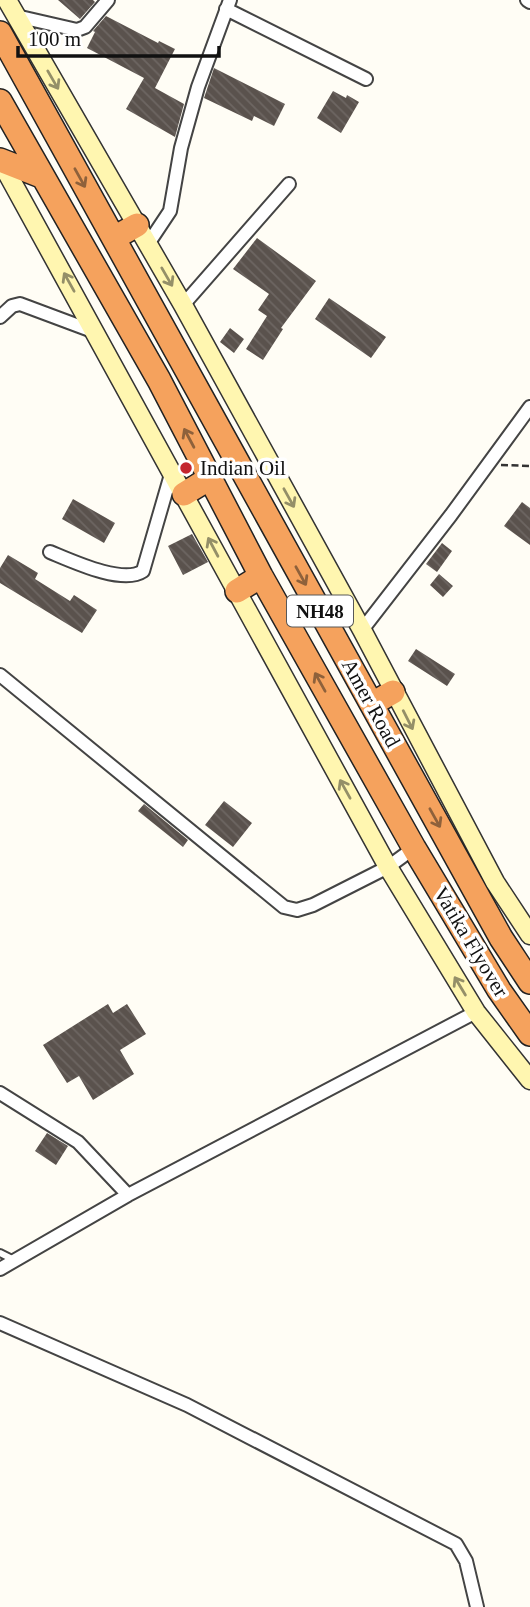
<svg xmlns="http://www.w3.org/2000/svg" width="530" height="1607" viewBox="0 0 530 1607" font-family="Georgia,serif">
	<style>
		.building { fill: url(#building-back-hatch) }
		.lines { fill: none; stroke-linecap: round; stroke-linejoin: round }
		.lane-casing { stroke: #444; stroke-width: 10 }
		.street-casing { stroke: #444; stroke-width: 16 }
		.secondary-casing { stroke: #333; stroke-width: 21 }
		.highway-casing { stroke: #222; stroke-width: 26 }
		.path { stroke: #333; stroke-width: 2.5; stroke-dasharray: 7 3.5; stroke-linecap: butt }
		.lane { stroke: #fff; stroke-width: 6 }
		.street { stroke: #fff; stroke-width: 12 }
		.secondary { stroke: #fff6b0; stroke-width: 18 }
		.highway { stroke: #f5a25d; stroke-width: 23 }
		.oneway { stroke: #948f68 }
		.oneway2 { stroke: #8e613b }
		.poi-dot { fill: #c4262e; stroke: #fff; stroke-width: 2.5 }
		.labels { text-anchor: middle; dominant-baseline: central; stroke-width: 7; stroke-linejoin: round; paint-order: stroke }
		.shield { fill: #fff; stroke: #585858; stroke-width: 2 }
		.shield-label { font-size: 19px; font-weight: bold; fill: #111 }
		.poi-label { font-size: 21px; fill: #111; stroke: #fff; text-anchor: start }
		.street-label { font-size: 21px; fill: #111; stroke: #fff }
	</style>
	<defs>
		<pattern id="building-back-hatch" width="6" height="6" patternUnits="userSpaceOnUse" patternTransform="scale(1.75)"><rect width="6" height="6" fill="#5a524d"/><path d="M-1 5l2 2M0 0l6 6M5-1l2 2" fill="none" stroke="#6d6662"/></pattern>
	</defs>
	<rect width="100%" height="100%" fill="#fffdf5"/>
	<path class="building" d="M58 0H93L95 2 80 19Z
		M106 16 158 43 159 41 175 49 155 88 184 104 175 137 126 109 144 78 87 48 95 32 93 31Z
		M214 68 285 104 274 126 254 116 252 121 204 98Z
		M333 91 346 98 347 95 359 102 341 133 317 118Z
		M257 238 316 281 281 328 283 329 263 360 246 349 267 316 258 310 269 294 233 269Z
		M329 298 386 337 371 358 315 319Z
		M230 328 244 339 234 353 220 342Z
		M73 499 115 523 104 543 62 519Z
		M522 502 530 508V545L504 526Z
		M192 534 208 562 183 575 168 546Z
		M442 543 452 551 437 572 426 564Z
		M8 555 38 573 35 579 70 601 74 595 97 610 82 633 0 583V568Z
		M439 574 453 586 443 597 430 585Z
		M416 649 455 674 447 686 408 661Z
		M224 801 252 823 233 847 205 825Z
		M144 804 188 840 183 847 138 811Z
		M108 1004 113 1013 127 1004 146 1034 120 1050 134 1074 93 1100 79 1076 67 1083 43 1045Z
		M47 1133 68 1146 56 1165 35 1151Z"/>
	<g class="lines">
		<defs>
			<path id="lane" d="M0 1253 14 1260"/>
			<path id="street" d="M527 0 530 2
				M226 9 366 79
				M16 16 77 30 85 27 108 0
				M148 244 170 211 181 148 198 87 230 0
				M183 305 289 184
				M0 317 12 306 20 304 95 332
				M50 552C72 561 123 585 143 571L172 471
				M362 630 451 515 530 407
				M0 675 284 907 297 910 313 905 388 867 414 848
				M0 1093 78 1142 128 1195
				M0 1269 128 1195 476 1012
				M0 1323 187 1405 456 1544 466 1561 477 1607"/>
			<path id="secondary" d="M7 0 183 305 362 630 495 882 530 935
				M0 160 388 867 476 1012 530 1080"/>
			<path id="highway" d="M0 33 501 938 530 982
				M0 101 159 380 261 576 414 848 499 990 530 1034
				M0 160 41 176
				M114 238 137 225
				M184 494 210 478
				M237 591 261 576
				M372 704 393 692"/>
		</defs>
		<use href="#lane" class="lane-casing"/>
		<use href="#street" class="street-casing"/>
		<use href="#secondary" class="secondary-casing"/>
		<use href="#highway" class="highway-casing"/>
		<path class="path" d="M501 465 530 466"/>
		<use href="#lane" class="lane"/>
		<use href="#street" class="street"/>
		<use href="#secondary" class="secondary"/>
		<use href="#highway" class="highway"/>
	</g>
	<defs><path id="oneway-shaft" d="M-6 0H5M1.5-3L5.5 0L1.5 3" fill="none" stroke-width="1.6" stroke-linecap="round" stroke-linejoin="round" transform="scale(1.75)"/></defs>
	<g class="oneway">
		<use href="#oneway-shaft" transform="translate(53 80) rotate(60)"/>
		<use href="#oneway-shaft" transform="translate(167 277) rotate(60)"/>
		<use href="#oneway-shaft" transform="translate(69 282) rotate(-119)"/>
		<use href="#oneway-shaft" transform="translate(289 498) rotate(61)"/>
		<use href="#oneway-shaft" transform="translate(213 547) rotate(-118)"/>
		<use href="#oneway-shaft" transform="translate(408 720) rotate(63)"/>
		<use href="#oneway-shaft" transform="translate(345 789) rotate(-119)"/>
		<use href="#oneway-shaft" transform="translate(460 986) rotate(-121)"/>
	</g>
	<g class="oneway2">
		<use href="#oneway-shaft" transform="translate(80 178) rotate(61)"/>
		<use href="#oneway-shaft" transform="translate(189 438) rotate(-118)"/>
		<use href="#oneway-shaft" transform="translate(301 576) rotate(61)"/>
		<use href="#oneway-shaft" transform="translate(320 682) rotate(-119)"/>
		<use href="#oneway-shaft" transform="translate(435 818) rotate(61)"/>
	</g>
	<circle class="poi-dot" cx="186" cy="468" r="7"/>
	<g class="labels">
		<rect class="shield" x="287" y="595.5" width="66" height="31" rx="5"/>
		<g class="shield-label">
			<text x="320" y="611">NH48</text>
		</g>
		<g class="poi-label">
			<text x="200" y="468">Indian Oil</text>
		</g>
		<g class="street-label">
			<text transform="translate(371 703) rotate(61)">Amer Road</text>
			<text transform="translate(471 942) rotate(59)">Vatika Flyover</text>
		</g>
	</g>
	<path d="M18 46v10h201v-10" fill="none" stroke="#111111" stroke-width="3.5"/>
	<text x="28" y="46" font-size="21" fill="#111111" stroke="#ffffff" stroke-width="5" paint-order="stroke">100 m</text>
</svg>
